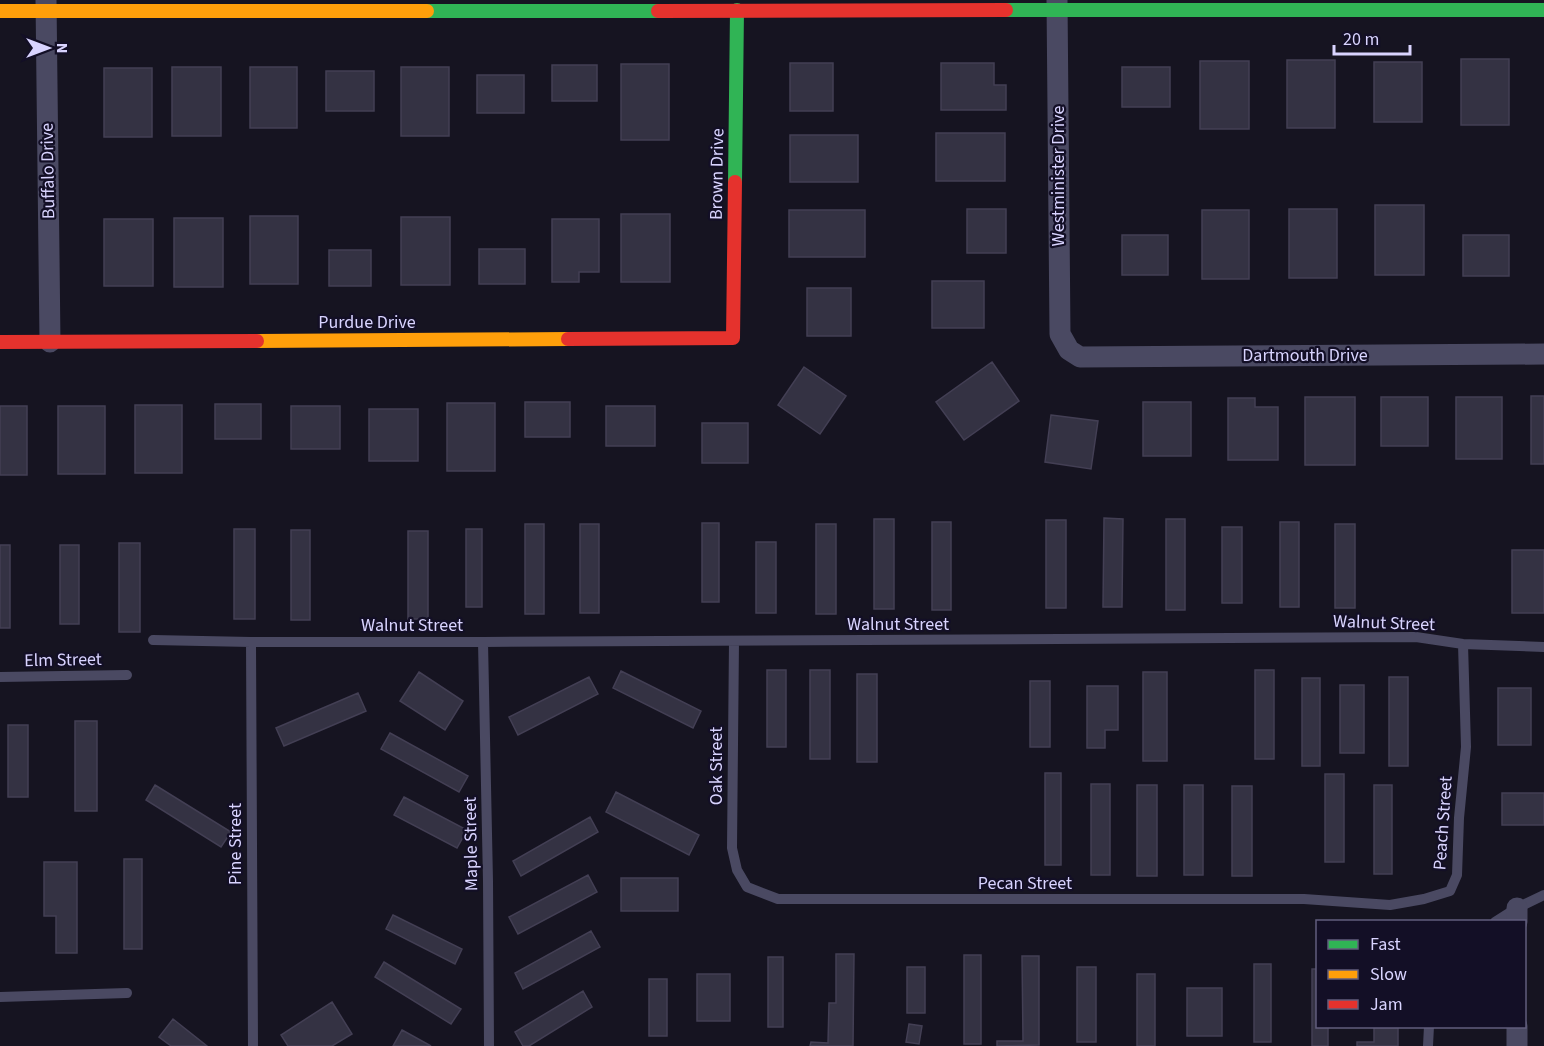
<svg xmlns="http://www.w3.org/2000/svg" width="1544" height="1046" viewBox="0 0 1544 1046" font-family="'Source Sans 3',sans-serif">
	<style>
		.building { fill: #343243; stroke: #433f54; stroke-width: 1.5 }
		.lines { fill: none; stroke-linecap: round; stroke-linejoin: round }
		.lane { stroke: #4a4962; stroke-width: 10 }
		.street { stroke: #4a4962; stroke-width: 21 }
		.fast { stroke: #30b455; stroke-width: 14 }
		.slow { stroke: #ff9f0a; stroke-width: 14 }
		.jam { stroke: #e5322d; stroke-width: 14 }
		.labels { text-anchor: middle; dominant-baseline: central; stroke-width: 4.5; stroke-linejoin: round; paint-order: stroke }
		.street-label { font-size: 18px; fill: #d9d4ff; stroke: #130f26 }
	</style>
	<rect width="100%" height="100%" fill="#161421"/>
	<path class="building" d="M1461 59H1509V125H1461Z
		M1287 60H1335V128H1287Z
		M1200 61H1249V129H1200Z
		M1374 62H1422V122H1374Z
		M790 63H833V111H790Z
		M941 63H994V85H1006V110H941Z
		M621 64H669V140H621Z
		M552 65H597V101H552Z
		M172 67H221V136H172Z
		M250 67H297V128H250Z
		M401 67H449V136H401Z
		M1122 67H1170V107H1122Z
		M104 68H152V137H104Z
		M326 71H374V111H326Z
		M477 75H524V113H477Z
		M936 133H1005V181H936Z
		M790 135H858V182H790Z
		M1375 205H1424V275H1375Z
		M967 209H1006V253H967Z
		M1289 209H1337V278H1289Z
		M789 210H865V257H789Z
		M1202 210H1249V279H1202Z
		M621 214H670V282H621Z
		M250 216H298V284H250Z
		M401 217H450V285H401Z
		M174 218H223V287H174Z
		M104 219H153V286H104Z
		M552 219H599V272H579V282H552Z
		M1122 235H1168V275H1122Z
		M1463 235H1509V276H1463Z
		M479 249H525V284H479Z
		M329 250H371V286H329Z
		M932 281H984V328H932Z
		M807 288H851V336H807Z
		M992 362 1019 401 964 440 936 402Z
		M804 367 846 396 820 434 778 405Z
		M1531 396H1544V464H1531Z
		M1305 397H1355V465H1305Z
		M1381 397H1428V446H1381Z
		M1456 397H1502V459H1456Z
		M1228 398H1255V407H1278V460H1228Z
		M525 402H570V437H525Z
		M1143 402H1191V456H1143Z
		M447 403H495V471H447Z
		M215 404H261V439H215Z
		M135 405H182V473H135Z
		M0 406H27V475H0Z
		M58 406H105V474H58Z
		M291 406H340V449H291Z
		M606 406H655V446H606Z
		M369 409H418V461H369Z
		M1051 415 1098 421 1091 469 1045 462Z
		M702 423H748V463H702Z
		M1104 518 1123 519 1122 607H1103Z
		M874 519H894V609H874Z
		M1166 519H1185V610H1166Z
		M1046 520H1066V608H1046Z
		M932 522H951V610H932Z
		M1280 522H1299V607H1280Z
		M702 523H719V602H702Z
		M525 524H544V614H525Z
		M580 524H599V613H580Z
		M816 524H836V614H816Z
		M1335 524H1355V608H1335Z
		M1222 527H1242V603H1222Z
		M234 529H255V619H234Z
		M466 529H482V607H466Z
		M291 530H310V620H291Z
		M408 531H428V619H408Z
		M756 542H776V613H756Z
		M119 543H140V632H119Z
		M0 545H10V628H0Z
		M60 545H79V624H60Z
		M1512 550H1544V613H1512Z
		M767 670H786V747H767Z
		M810 670H830V759H810Z
		M1255 670H1274V759H1255Z
		M621 671 701 711 693 728 613 688Z
		M419 672 463 701 445 730 400 701Z
		M1143 672H1167V761H1143Z
		M857 674H877V762H857Z
		M589 677 598 694 518 735 509 717Z
		M1389 677H1408V766H1389Z
		M1302 678H1320V766H1302Z
		M1030 681H1050V747H1030Z
		M1340 685H1364V753H1340Z
		M1087 686H1118V730H1105V748H1087Z
		M1498 688H1531V745H1498Z
		M358 693 366 711 284 746 276 728Z
		M75 721H97V811H75Z
		M8 725H28V797H8Z
		M390 733 468 776 459 792 381 749Z
		M1045 773H1061V865H1045Z
		M1325 774H1344V862H1325Z
		M1091 784H1110V875H1091Z
		M155 785 231 832 221 847 146 800Z
		M1137 785H1157V876H1137Z
		M1184 785H1203V875H1184Z
		M1374 785H1392V874H1374Z
		M1232 786H1252V876H1232Z
		M616 792 699 835 689 855 606 812Z
		M1502 793H1544V825H1502Z
		M404 797 467 830 457 848 394 815Z
		M590 817 598 832 521 876 513 861Z
		M124 859H142V949H124Z
		M44 862H77V953H56V916H44Z
		M588 875 597 892 518 934 509 917Z
		M621 878H678V911H621Z
		M393 915 462 949 455 964 386 929Z
		M591 931 600 947 523 989 515 973Z
		M836 954H854L853 1046H810L811 1042 828 1043 829 1003H836Z
		M964 955H981V1044H964Z
		M1022 956H1039V1045L997 1046V1041H1023Z
		M768 957H783V1027H768Z
		M384 962 461 1009 451 1024 375 977Z
		M1254 964H1271V1042H1254Z
		M907 967H925V1013H907Z
		M1077 967H1096V1042H1077Z
		M1312 969H1318V1026H1328V1046H1312Z
		M697 974H730V1021H697Z
		M1137 974H1155V1046H1137Z
		M649 979H667V1036H649Z
		M1187 988H1222V1036H1187Z
		M583 991 592 1007 529 1046H523L515 1032Z
		M332 1002 352 1034 332 1046H288L281 1035Z
		M173 1019 207 1046H171L159 1037Z
		M909 1024 922 1026 919 1044 906 1042Z
		M1374 1026H1398V1046H1357V1042H1374Z
		M402 1030 431 1046H393Z"/>
	<g class="lines">
		<path class="lane" d="M153 640 251 642H483L1416 637 1463 644 1544 647
			M734 641 732 848 737 870 747 887 778 899H1304L1390 905 1424 899 1450 891 1457 875 1459 818 1466 747 1463 644
			M251 642 253 1046
			M483 642 488 881 489 1046
			M0 677 127 675
			M1495 922 1517 908 1544 895
			M0 997 127 993
			M1428 1046 1429 1026"/>
		<path class="street" d="M46 0 50 342
			M1057 0 1060 334 1069 350 1080 357 1544 354
			M1517 908V922
			M1517 1026V1046"/>
		<path class="fast" d="M1006 10H1544
			M427 11H658
			M735 182 737 10"/>
		<path class="slow" d="M0 11H427
			M257 341 568 339"/>
		<path class="jam" d="M658 11 1006 10
			M568 339 733 338 735 182
			M0 342 257 341"/>
	</g>
	<g class="labels">
		<g class="street-label">
			<text transform="translate(48 171) rotate(-91)">Buffalo Drive</text>
			<text transform="translate(717 174) rotate(-89)">Brown Drive</text>
			<text transform="translate(1058 176) rotate(-90)">Westminister Drive</text>
			<text x="367" y="322">Purdue Drive</text>
			<text x="1305" y="355">Dartmouth Drive</text>
			<text transform="translate(1384 623) rotate(2)">Walnut Street</text>
			<text x="898" y="624">Walnut Street</text>
			<text x="412" y="625">Walnut Street</text>
			<text transform="translate(63 660) rotate(-1)">Elm Street</text>
			<text transform="translate(716 766) rotate(-90)">Oak Street</text>
			<text transform="translate(1443 823) rotate(-86)">Peach Street</text>
			<text transform="translate(235 844) rotate(-90)">Pine Street</text>
			<text transform="translate(471 844) rotate(-91)">Maple Street</text>
			<text x="1025" y="883">Pecan Street</text>
		</g>
	</g>
	<rect x="1316" y="920" width="210" height="108" fill="#130f26" stroke="#625e7d" stroke-width="1.5"/>
	<rect x="1328" y="940" width="30" height="9" fill="#30b455" stroke="#625e7d" stroke-width="1.5"/>
	<text x="1370" y="950" font-size="18" fill="#d9d4ff">Fast</text>
	<rect x="1328" y="970" width="30" height="9" fill="#ff9f0a" stroke="#625e7d" stroke-width="1.5"/>
	<text x="1370" y="980" font-size="18" fill="#d9d4ff">Slow</text>
	<rect x="1328" y="1000" width="30" height="9" fill="#e5322d" stroke="#625e7d" stroke-width="1.5"/>
	<text x="1370" y="1010" font-size="18" fill="#d9d4ff">Jam</text>
	<g transform="translate(48 48) rotate(90)" stroke="#130f26" stroke-width="4.5" paint-order="stroke">
	<path d="M0-4.5L10 22L0 15L-10 22Z" fill="#d9d4ff"/>
	<text y="-9" font-size="16" font-weight="bold" text-anchor="middle" fill="#d9d4ff">N</text>
	</g>
	<path d="M1334 45v9h76v-9" fill="none" stroke="#d9d4ff" stroke-width="3"/>
	<text x="1343" y="45" font-size="18" fill="#d9d4ff" stroke="#130f26" stroke-width="4.5" paint-order="stroke">20 m</text>
</svg>
